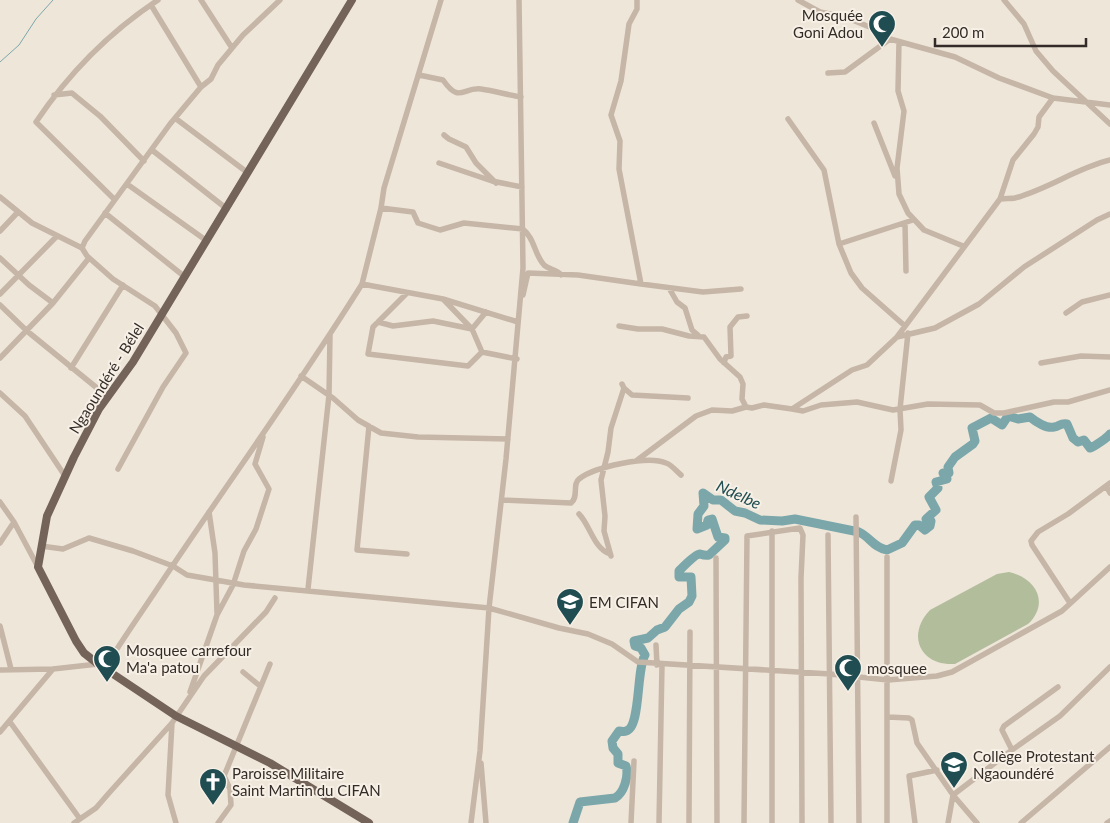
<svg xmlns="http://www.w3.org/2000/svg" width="1110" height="823" viewBox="0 0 1110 823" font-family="Lato,sans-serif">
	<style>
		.green { fill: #b1bd9b }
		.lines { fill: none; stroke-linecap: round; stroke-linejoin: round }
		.stream { stroke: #7ba7aa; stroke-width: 1 }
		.river { stroke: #7ba7aa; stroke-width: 9 }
		.minor { stroke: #c6b6a7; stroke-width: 5.5 }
		.major { stroke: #746359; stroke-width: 8 }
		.labels { text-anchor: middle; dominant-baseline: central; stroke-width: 4; stroke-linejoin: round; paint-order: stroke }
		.poi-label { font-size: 15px; fill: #332b27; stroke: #f7f0e6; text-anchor: start }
		.street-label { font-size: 15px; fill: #332b27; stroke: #f7f0e6 }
		.water-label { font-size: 16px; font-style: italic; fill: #204d51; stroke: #f7f0e6 }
	</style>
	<rect width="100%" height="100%" fill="#efe6da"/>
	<path class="green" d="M1009 572C1036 578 1050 603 1028 624L955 664C920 666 906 635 930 610L997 574Z"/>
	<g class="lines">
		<path class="stream" d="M0 62 19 45 36 19 53 0"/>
		<path class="river" d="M573 823 580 802 615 798C624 793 629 776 626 766L618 763V754L613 748 612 741 619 731C621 731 624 732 626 731 641 728 636 670 645 655L641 648 635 646 634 641 648 638 657 630 665 627 679 609 689 602 692 596 691 577H679V571C683 567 695 554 700 554 703 555 706 556 709 555L725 540V538L718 537 712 519 708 520 707 525 697 529 698 514 704 506 703 493 713 500H721L735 511 745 513 760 520 782 521 795 519 859 532C870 537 874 548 887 550L902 543 915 525H919L925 530 930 526 931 521 927 522 926 519 936 510 929 497 938 488 936 482 947 479 943 473H949L948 467 955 457 973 444 975 441 972 428 991 418 1002 425 1008 416 1018 419 1030 417C1036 422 1047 429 1054 427 1060 426 1060 423 1067 424L1073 438 1078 442 1084 440 1090 448C1095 446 1107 438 1110 434"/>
		<path class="minor" d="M201 0 232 48
			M637 0V9L629 24 621 81 611 115 620 141 619 169 641 284 703 292 741 289
			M798 0 820 12 845 17 872 28 890 39 955 57 999 78 1053 98 1110 105
			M1004 0 1024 24 1036 51 1053 71 1110 124
			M151 5 201 87
			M899 42 898 91 904 111 897 168 899 194 908 213 924 230 963 246
			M828 73 845 72 890 39
			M419 75 443 80C460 104 462 87 481 89 495 91 508 95 521 97
			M54 95 72 93 100 116 144 161
			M175 118 248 173
			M788 119 824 170 839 244 851 273 862 288 905 326
			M874 123 895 176
			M444 135 449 139 466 147 476 163 496 183
			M152 150 227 209
			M439 163 492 181 522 187
			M127 184 207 241
			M0 197 32 223 82 248 87 256 113 279 155 306 176 333 186 353 163 387 118 469
			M114 199 36 122C69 73 108 33 158 0
			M1000 199 1013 160 1034 134 1038 127 1039 117 1053 98
			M381 208 413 212 418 223 440 230 464 223 523 229C535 239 534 254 544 265 549 270 557 269 561 275
			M105 213 185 277
			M1110 214 1097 220 1024 267 979 304 935 328 897 337 867 365 852 370 792 409 803 411 821 405 857 402 893 410 928 404 980 405 994 413H1004L1054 402H1068L1110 390
			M905 223 906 271
			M0 231 18 212
			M839 244 913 220
			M82 248 85 241 170 124 201 87 211 79 218 65 243 35 280 0
			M0 258 29 285 53 303
			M362 284 381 208 384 188 441 0
			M669 288 677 302 685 308 692 330 698 335
			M407 293 373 327 368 354 468 366 482 352 517 359
			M0 294 57 236
			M523 295 528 273 578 275 641 284
			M444 300 472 329 482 352
			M0 305 27 331 108 397
			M1066 313 1082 302 1110 295
			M378 322 393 326 433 321 472 329 486 312
			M619 326 638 329H662L689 336 704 337 720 359 740 377 743 384 742 399 746 407 752 408 764 405 792 409
			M897 337 1000 199C1005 198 1010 199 1015 198 1048 189 1077 168 1110 160
			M0 358 53 303 89 258
			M724 363 726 357 731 356 730 327 738 317 747 316
			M1041 363 1081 356 1110 357
			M71 368 123 285
			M301 376 333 398 358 420 381 433 418 437 508 439
			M624 388 632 395 688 398
			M0 393 25 416 65 476
			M369 426 357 550 407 554
			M636 461 696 416 712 410 732 411 746 407
			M891 481 901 430 900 409 908 333
			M1106 486 1110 493
			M502 500 571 503C579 497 572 484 579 479 594 467 648 455 666 463 672 465 676 471 681 475
			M0 502 14 522 38 567
			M209 512 215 553 217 613
			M579 514C590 525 594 549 610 554
			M856 517 859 823
			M772 531V823
			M828 535 831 823
			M0 543 14 522
			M41 546 63 549 89 538 133 551 173 566 187 575 244 585 489 608 559 628 588 634 612 644 638 662 830 674 888 680 937 676 952 672 1062 611 1110 567
			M611 556 604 531 605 516 601 480 608 452 611 428 624 388 622 384
			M716 558 717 823
			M308 589 329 395 330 335
			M1070 603 1032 545 1031 541 1038 532 1068 514 1110 483
			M0 626 11 669
			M656 645 657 665
			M105 668C123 638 144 609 163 580 229 481 299 385 362 284L443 299 518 322
			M0 670 53 669
			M243 672 260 686
			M190 692 217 615 233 585 244 551 256 529 269 489 255 464 263 437
			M888 717 909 718 912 720 917 743 953 795 948 823
			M10 722 80 819
			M172 723 168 795 176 823
			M0 732 53 669 98 664
			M1012 750 1060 716 1110 667
			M481 763 486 823
			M74 823 96 808 109 793 172 723 204 676 266 612 275 598
			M218 823 231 805 230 789 224 776 270 664
			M471 823 480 751 489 608 506 459 523 268 519 0
			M631 823 634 761
			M659 823 662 665
			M689 823 690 632
			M744 823 747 536 800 528 803 535 801 578 802 823
			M887 823V557
			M915 823 909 776 937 770
			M977 823 953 795 1012 750 1002 730 1004 726 1058 687
			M1021 823 1110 747
			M1107 823 1110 821"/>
		<path class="major" d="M352 0 133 362 99 409 74 457 47 516 38 567 76 641 84 653 98 664 176 716 270 763 369 823"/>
	</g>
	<defs>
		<symbol id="mosque-pin" viewBox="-11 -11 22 30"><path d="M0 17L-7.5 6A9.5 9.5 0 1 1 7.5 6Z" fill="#204d51" stroke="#f7f0e6"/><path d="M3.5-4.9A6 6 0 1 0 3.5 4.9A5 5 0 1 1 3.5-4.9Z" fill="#fff"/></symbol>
		<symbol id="school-pin" viewBox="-11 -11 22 30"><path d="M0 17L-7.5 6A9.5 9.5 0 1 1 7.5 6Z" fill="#204d51" stroke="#f7f0e6"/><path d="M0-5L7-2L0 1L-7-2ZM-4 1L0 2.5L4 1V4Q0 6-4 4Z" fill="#fff"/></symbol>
		<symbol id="church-pin" viewBox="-11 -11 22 30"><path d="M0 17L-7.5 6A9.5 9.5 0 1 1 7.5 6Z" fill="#204d51" stroke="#f7f0e6"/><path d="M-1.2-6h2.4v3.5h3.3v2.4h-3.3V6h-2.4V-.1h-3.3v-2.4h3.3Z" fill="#fff"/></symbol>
	</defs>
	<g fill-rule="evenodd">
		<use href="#mosque-pin" x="866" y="8" width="32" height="43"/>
		<use href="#school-pin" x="554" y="586" width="32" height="43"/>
		<use href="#mosque-pin" x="91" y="643" width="32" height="43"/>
		<use href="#mosque-pin" x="832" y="652" width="32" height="43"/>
		<use href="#school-pin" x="938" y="749" width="32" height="43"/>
		<use href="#church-pin" x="197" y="766" width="32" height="43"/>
	</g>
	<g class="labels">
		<g class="poi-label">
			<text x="863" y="15" text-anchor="end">Mosquée<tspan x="863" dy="17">Goni Adou</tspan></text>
			<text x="589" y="602">EM CIFAN</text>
			<text x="126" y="650">Mosquee carrefour<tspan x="126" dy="17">Ma'a patou</tspan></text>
			<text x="867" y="668">mosquee</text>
			<text x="973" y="756">Collège Protestant<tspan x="973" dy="17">Ngaoundéré</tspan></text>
			<text x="232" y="773">Paroisse Militaire<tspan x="232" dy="17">Saint Martin du CIFAN</tspan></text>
		</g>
		<g class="street-label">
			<text transform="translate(106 378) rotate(-58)">Ngaoundéré - Bélel</text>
		</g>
		<g class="water-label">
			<text transform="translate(739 494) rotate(25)">Ndelbe</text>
		</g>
	</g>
	<path d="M935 38v8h151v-8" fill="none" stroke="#332b27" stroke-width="2.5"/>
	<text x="942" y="38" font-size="15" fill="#332b27" stroke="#f7f0e6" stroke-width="4" paint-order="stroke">200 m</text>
</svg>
